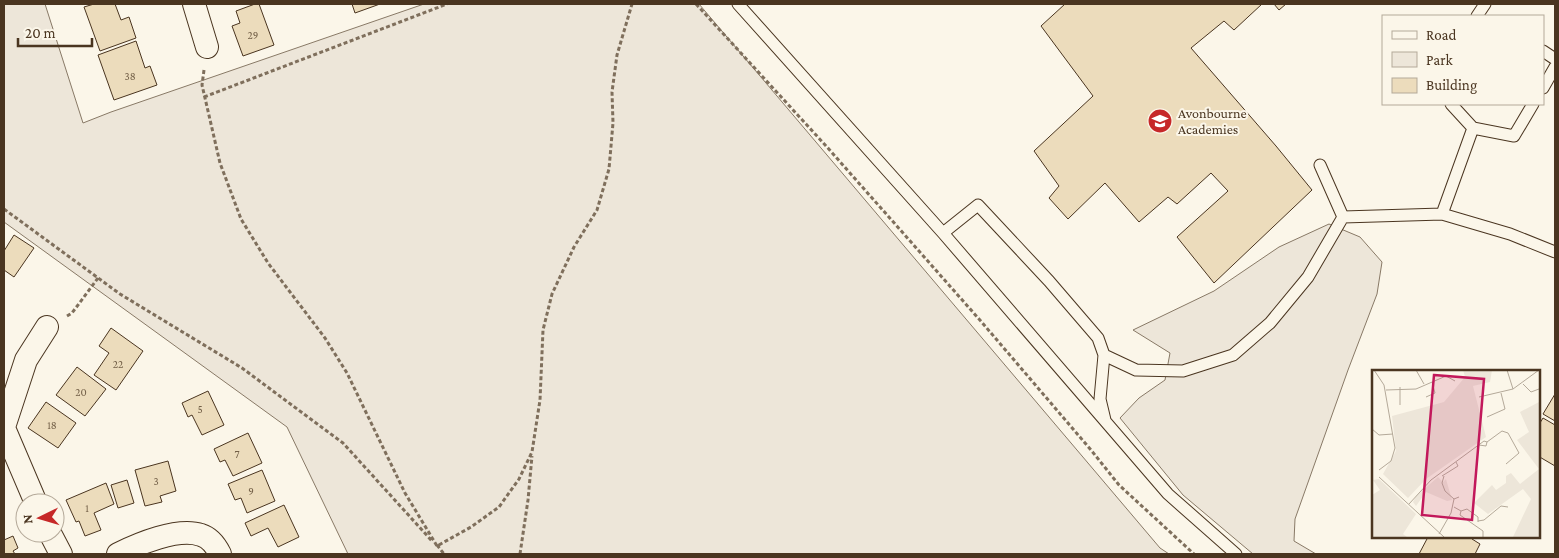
<svg xmlns="http://www.w3.org/2000/svg" width="1559" height="558" viewBox="0 0 1559 558" font-family="'Crimson Pro',serif">
	<style>
		.green { fill: #ede6d9; stroke: #887966 }
		.building { fill: #ecdcbc; stroke: #4a3520 }
		.lines { fill: none; stroke-linecap: round; stroke-linejoin: round }
		.service-casing { stroke: #4a3520; stroke-width: 13 }
		.minor-casing { stroke: #4a3520; stroke-width: 24 }
		.path { stroke: #7f6f5c; stroke-width: 3; stroke-dasharray: 4 2.5; stroke-linecap: butt }
		.service { stroke: #fbf6e9; stroke-width: 11 }
		.minor { stroke: #fbf6e9; stroke-width: 22 }
		.labels { text-anchor: middle; dominant-baseline: central; stroke-width: 4; stroke-linejoin: round; paint-order: stroke }
		.number-label { font-size: 11px; fill: #725f47 }
		.poi-label { font-size: 14px; fill: #4a3520; stroke: #fbf6e9; text-anchor: start }
		.inset-road { fill: none; stroke: #b4a999; stroke-width: 1 }
		.view { fill: #c2185b; fill-opacity: 0.15; stroke: #c2185b; stroke-width: 2.5 }
		.inset-edge { fill: none; stroke: #4a3520; stroke-width: 2.5 }
	</style>
	<rect width="100%" height="100%" fill="#fbf6e9"/>
	<path class="green" d="M4 4H45L83 123 111 112 424 4H699L1160 548 1169 554H348L287 427 4 222Z
		M1329 224 1360 237 1382 262 1377 294 1348 370 1295 519 1294 541 1316 554H1253L1183 495 1120 418 1139 398 1165 380 1170 353 1133 330 1214 291 1279 247Z"/>
	<path class="building" d="M94 4H115L121 20 129 17 136 38 100 51 84 7Z
		M255 4H259L274 45 243 56 232 26 240 23 236 11Z
		M352 4H380L355 13Z
		M1065 4H1262L1234 30 1224 21 1191 48 1276 146 1312 190 1214 283 1177 237 1228 191 1211 173 1177 204 1168 197 1139 222 1105 183 1068 219 1049 198 1059 186 1034 151 1093 96 1041 26Z
		M1274 4H1286L1279 10Z
		M136 41 145 68 150 66 157 85 114 100 98 55Z
		M14 235 34 248 14 277 4 270V251Z
		M111 328 143 351 116 390 94 375 109 353 99 346Z
		M77 367 106 389 85 416 56 395Z
		M208 391 224 425 202 435 192 415 188 417 182 403Z
		M1555 394V421L1543 414Z
		M46 402 76 423 58 448 28 428Z
		M1543 418 1555 425V466L1538 456V426Z
		M248 433 262 463 233 476 225 460 220 462 214 449Z
		M168 461 176 491 160 496 162 502 145 506 135 470Z
		M262 470 275 501 247 513 241 498 235 500 228 484Z
		M127 480 134 503 118 508 111 485Z
		M106 483 114 504 94 513 101 530 85 536 79 521 76 522 66 500Z
		M284 505 299 537 278 547 268 528 251 536 245 523Z
		M13 536 18 548 13 551 15 554H4V540Z
		M1428 537H1473L1472 539 1480 544 1475 554H1419Z"/>
	<g class="lines">
		<defs>
			<path id="service" d="M738 4 943 233 1168 494 1236 554
				M1477 16 1485 4
				M1543 51 1555 59
				M1543 88 1555 67
				M1451 104 1473 128 1514 136 1533 104
				M1442 214 1473 128
				M1343 217 1442 214 1510 234 1555 252
				M943 233 978 205 1049 281 1098 338 1104 355 1100 399 1105 420
				M1104 355 1136 370 1183 371 1233 355 1270 323 1308 277 1343 217 1320 165"/>
			<path id="minor" d="M194 4 207 47
				M4 427 26 360 47 327
				M4 428 36 503
				M50 533 61 554
				M118 554C138 544 178 527 201 535 211 538 216 546 220 554"/>
		</defs>
		<use href="#service" class="service-casing"/>
		<use href="#minor" class="minor-casing"/>
		<path class="path" d="M696 4 827 147 979 319 1091 450 1119 485 1194 554
			M204 70 202 85 220 163 241 219 268 263 325 338 347 373 405 493 437 546 471 527 499 507 519 479 532 452 540 400 543 330 552 294 574 247 597 210 609 169 613 123 612 92 617 55 632 4
			M204 97 447 4
			M4 209 120 294 242 368 343 443 432 541
			M67 316 72 313 98 278
			M437 545 444 554
			M520 554 528 500 532 456"/>
		<use href="#service" class="service"/>
		<use href="#minor" class="minor"/>
	</g>
	<defs>
		<symbol id="school-disc" viewBox="-11 -11 22 22"><circle r="9.5" fill="#c62828" stroke="#fbf6e9"/><path d="M0-5L7-2L0 1L-7-2ZM-4 1L0 2.5L4 1V4Q0 6-4 4Z" fill="#fff"/></symbol>
	</defs>
	<g fill-rule="evenodd">
		<use href="#school-disc" x="1146" y="107" width="28" height="28"/>
	</g>
	<g class="labels">
		<g class="number-label">
			<text x="253" y="35">29</text>
			<text x="130" y="76">38</text>
			<text x="118" y="364">22</text>
			<text x="81" y="392">20</text>
			<text x="200" y="409">5</text>
			<text x="52" y="425">18</text>
			<text x="237" y="454">7</text>
			<text x="156" y="481">3</text>
			<text x="251" y="491">9</text>
			<text x="87" y="508">1</text>
		</g>
		<g class="poi-label">
			<text x="1178" y="113">Avonbourne<tspan x="1178" dy="16">Academies</tspan></text>
		</g>
	</g>
	<g transform="translate(1372 370)">
		<rect width="168" height="168" fill="#fbf6e9"/>
		<path d="M91 0H120L118 12 101 16 114 67 54 109 36 128 11 104 24 81 20 46 72 32 93 7ZM167 32V99L145 70 157 62 148 42ZM167 99V167H141L159 129 151 119 116 144 102 133 120 115 124 120 134 113V106L139 103 148 114ZM66 107 71 112 74 109 80 130 75 131 54 122 44 136 41 132 44 126ZM7 109 44 144 31 164 35 167H0V125L8 120 1 110Z" fill="#ede6d9"/>
		<path class="inset-road" d="M2 0 12 15 23 78 19 91 7 100M44 0 52 14M135 0 141 19M151 14 159 22 167 19M28 17V35M14 20 44 19 74 6 83 11M54 27 63 23 60 12M107 27 141 19 167 0M115 47 133 39 129 23M0 59 7 65 21 64M115 72 130 61 136 63 147 83 134 94M70 106 86 96 84 92M72 106 70 113 73 121 82 129 87 127M7 107 72 167M37 134 59 110 112 71 115 72 114 76 107 75M82 137 89 141 95 139 106 147V152M89 141 88 145 111 161V167M106 151 112 150 129 136 136 137M67 164 79 143 82 129"/>
		<path class="view" d="M62 5 112 9 100 150 50 145Z"/>
		<rect width="168" height="168" class="inset-edge"/>
	</g>
	<rect width="1559" height="558" fill="none" stroke="#4a3520" stroke-width="10"/>
	<rect x="1382" y="15" width="162" height="90" fill="#fbf6e9" stroke="#b4a999"/>
	<rect x="1392" y="31" width="25" height="8" fill="#fbf6e9" stroke="#b4a999"/>
	<text x="1426" y="40" font-size="15" fill="#4a3520">Road</text>
	<rect x="1392" y="52" width="25" height="15" fill="#ede6d9" stroke="#b4a999"/>
	<text x="1426" y="65" font-size="15" fill="#4a3520">Park</text>
	<rect x="1392" y="78" width="25" height="15" fill="#ecdcbc" stroke="#b4a999"/>
	<text x="1426" y="90" font-size="15" fill="#4a3520">Building</text>
	<g transform="translate(40 518) rotate(265)"><circle r="24" fill="#fbf6e9" stroke="#b4a999"/>
	<path d="M0-4L9 19L0 12L-9 19Z" fill="#c62828"/>
	<text y="-8" font-size="14" font-weight="bold" text-anchor="middle" fill="#4a3520">N</text>
	</g>
	<path d="M18 38v8h74v-8" fill="none" stroke="#4a3520" stroke-width="2.5"/>
	<text x="25" y="38" font-size="15" fill="#4a3520" stroke="#fbf6e9" stroke-width="4" paint-order="stroke">20 m</text>
</svg>
